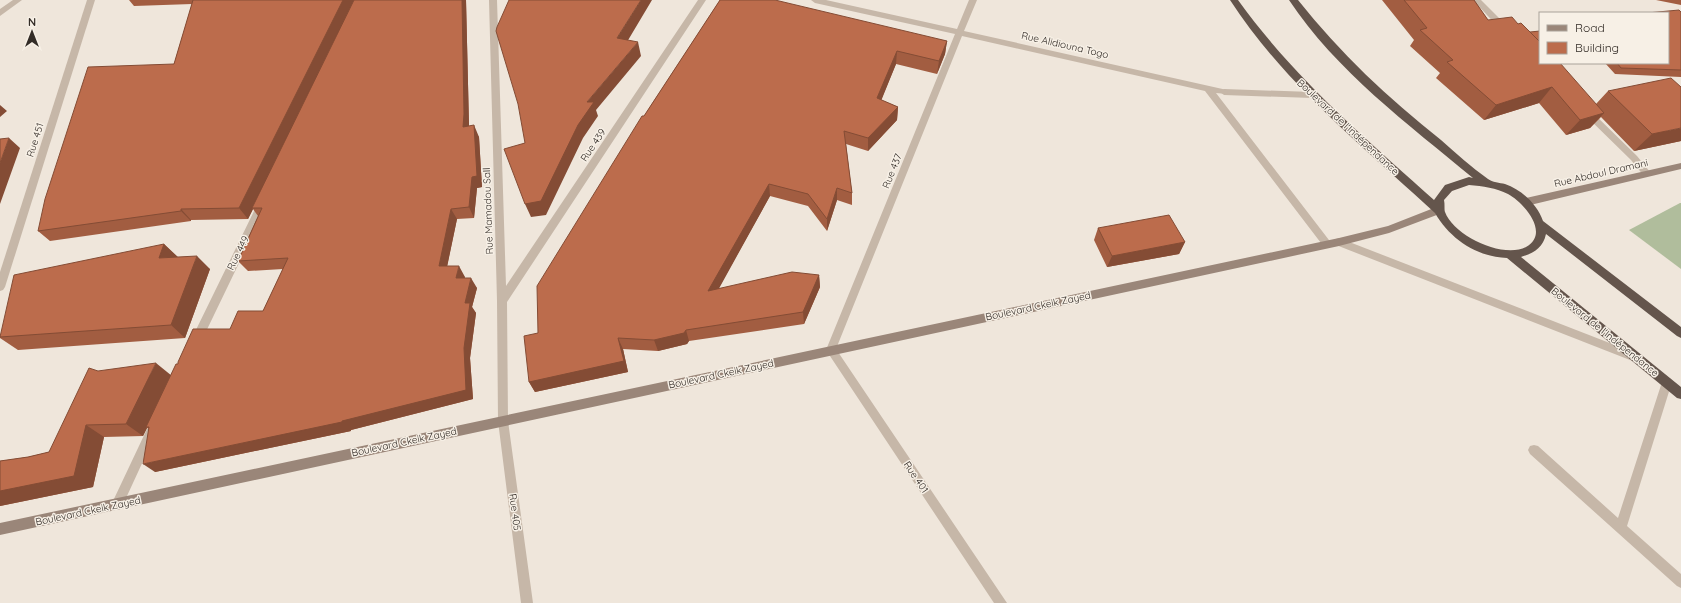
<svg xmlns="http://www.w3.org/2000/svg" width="1681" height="603" viewBox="0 0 1681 603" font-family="Quicksand,sans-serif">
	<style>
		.green { fill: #b0bd9c }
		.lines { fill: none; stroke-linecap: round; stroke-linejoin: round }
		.service { fill: #c6b7a8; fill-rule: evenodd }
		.pedestrian { fill: #c6b7a8; fill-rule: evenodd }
		.minor { fill: #c6b7a8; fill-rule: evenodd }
		.tertiary { fill: #c6b7a8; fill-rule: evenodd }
		.secondary { fill: #9a8679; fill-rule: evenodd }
		.trunk { fill: #64554c; fill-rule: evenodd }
		.wall { fill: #a25d41 }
		.shaded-wall { fill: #844c35 }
		.building { fill: #bc6c4c; stroke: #844c35 }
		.labels { text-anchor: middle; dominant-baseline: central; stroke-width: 3; stroke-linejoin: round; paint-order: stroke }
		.street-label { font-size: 10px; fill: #332c27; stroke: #f7f0e6 }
	</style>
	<rect width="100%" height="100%" fill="#efe6db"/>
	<path class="green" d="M1680 203H1681V269L1629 230Z"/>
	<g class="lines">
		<path class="service" d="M1339 238 1638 354 1639 357 1638 360 1634 361 1630 360 1336 245 1334 242 1336 239Z"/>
		<path class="pedestrian" d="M1224 89 1312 92 1316 95 1312 98 1224 95 1220 92Z"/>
		<path class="minor" d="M13 0H22L0 16V9Z
			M489 0H497L506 286 698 0H706L507 302 508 421 533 603H521L498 421 497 301Z
			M811 0H826L957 29 969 0H977L964 31 1227 90 1228 92 1227 94 1216 93 1332 244 1330 247H1324L1205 91 962 36 836 349 1007 603H994L826 350 955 34 815 3Z
			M1473 0H1481L1507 26V30H1501Z
			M1587 109 1590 110 1637 156 1650 172 1652 174 1650 176H1644L1631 160 1584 114 1583 112Z
			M263 199 268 203 200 344 196 345 192 344 191 341 192 338 258 203Z
			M1667 377 1671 379 1672 382 1627 526 1681 574V588L1677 586 1530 454 1528 450 1530 446 1534 445 1538 446 1618 518 1662 382 1663 379Z
			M151 428 155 429 156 433 121 509 117 510 113 509 111 505 113 501 147 429Z"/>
		<path class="tertiary" d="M87 0H95L5 287 3 290 0 291V272Z"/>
		<path class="secondary" d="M1681 163V169L1526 206 1521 202 1526 198Z
			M1439 206 1442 207 1444 210 1442 213 1389 233 1339 246 0 535V523L1339 238 1388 226Z"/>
		<path class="trunk" d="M1230 0H1238C1295 79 1363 136 1434 200L1445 185 1469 177 1473 178C1408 124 1336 71 1289 0H1298C1340 53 1388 98 1441 140 1456 153 1471 167 1488 179 1492 182 1500 183 1505 184 1522 190 1537 204 1543 221L1681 327V338L1677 336 1546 234C1543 248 1534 253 1521 257L1681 387V399L1677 398 1507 258C1477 257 1450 239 1435 213 1362 146 1284 83 1230 0ZM1469 185C1483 186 1496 188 1508 194 1523 202 1551 233 1526 247 1503 259 1454 236 1445 212 1444 209 1445 204 1444 200L1452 191Z"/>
	</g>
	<path class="wall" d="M129 0H466L469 126 479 137 482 187 477 188 474 218 457 219 447 266 465 277 464 278 477 288 472 307 476 313 470 358 473 399 351 430V431L155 472 149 429 147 428 143 436 104 437 93 487 0 506V461L28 457 49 452 98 371 171 375 178 364 230 329 263 311 283 269 248 271 238 261 258 216 253 209 248 219 191 220V221L50 241 38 231 174 64 192 4 134 6Z
		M720 0 947 41 945 54 937 74 896 64 881 100 898 107 897 120 868 151 846 144 852 193V205L837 200 827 231 808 206 770 196 718 289 819 275 820 287 804 324 689 341 687 344 658 351 623 349 628 372 535 392 529 382 538 333 644 116Z
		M1382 0H1474L1488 20 1540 63 1596 104 1608 91 1681 141 1634 151 1601 117 1590 128 1566 135 1539 103 1484 120 1436 78 1440 73 1410 46 1414 40Z
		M1656 0H1681V5Z
		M1681 12V77L1615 74 1605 63H1668Z
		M1098 228 1185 242 1179 254 1107 267 1094 240Z
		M164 244 177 257 210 269 185 338 18 350 0 338V336Z"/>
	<path class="shaded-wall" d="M343 0H354L252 208 253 209 248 219 239 208Z
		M462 0H466L469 125 468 138 463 127Z
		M641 0H652L621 52 617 38Z
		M947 41 945 54 937 74 939 61Z
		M638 42 641 56 596 110 598 116 583 138 546 215 531 217 525 204 587 102Z
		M897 51 896 64 877 111V98Z
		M1552 87 1539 103 1484 120 1496 105Z
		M0 105 7 111 0 117Z
		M898 107 897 120 868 151V138Z
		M1604 113 1590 128 1566 135 1580 120Z
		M474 125 479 137 482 187 477 188 474 218 469 207Z
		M1681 128V141L1634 151 1652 134Z
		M9 138 20 148 0 204V163Z
		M769 184 770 196 711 303 708 291Z
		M837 188V200L827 231V219Z
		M181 209 191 220V221L181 211Z
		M451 209 457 219 445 277 439 266Z
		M1185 242 1179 254 1107 267 1112 256Z
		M164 244 178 257 159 258Z
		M197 256 210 269 185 338 171 325Z
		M459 266 465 277 462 288 456 278Z
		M819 275 820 287 804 324 803 312Z
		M471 278 477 288 472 307 476 313 470 358 473 399 351 430V431L155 472 143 464 342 421 464 348 465 303Z
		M686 330 689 341 687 344 658 351 654 340Z
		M618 338 623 349 628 372 535 392 529 382Z
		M156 363 172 376 146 427 147 428 143 436 126 424Z
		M86 425 104 437 93 487 0 506V491Z"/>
	<path class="building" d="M193 0H343L239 208 181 209V211L38 231 45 199 88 67 174 64Z
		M354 0H462L464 114 463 127 474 125 477 176 472 177 469 207 451 209 439 266H459L456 278H471L465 303H470L464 348 466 390 342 421V422L143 464 149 427H146L176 364H178V362L193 329H230L238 311H263L288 258 238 261 262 208H252Z
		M509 0H641L617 38 638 42 587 102H594L578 125 541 201 525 204 504 149 525 143 518 104 496 31 497 27Z
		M720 0H775L947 41 939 61 897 51 877 98 898 107 868 138 844 131 852 193 837 188 827 219 808 194 769 184 708 291 792 272 819 275 803 312 686 330 684 333 654 340 618 338 624 361 529 382 524 336 538 333 537 286 642 116H644Z
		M1404 0H1474L1488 20 1512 17 1518 24 1521 23 1540 42V63H1560L1604 113 1580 120 1552 87 1496 105 1447 62 1453 60 1420 30 1427 28Z
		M1679 10 1681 12V70L1621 68 1617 63H1668V13H1647Z
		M1540 31V42L1530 32Z
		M1671 78 1681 87V128L1652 134 1608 91Z
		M9 138 0 163V139Z
		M1169 215 1185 242 1112 256 1098 228Z
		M164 244 159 258 197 256 171 325 0 337 14 275Z
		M156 363 126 424 86 425 74 476 0 491V461L28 457 49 452 89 368 98 371Z"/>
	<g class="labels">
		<g class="street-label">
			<text transform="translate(1065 45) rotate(13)">Rue Alidiouna Togo</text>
			<text transform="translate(1348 127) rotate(43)">Boulevard de l'Indépendance</text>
			<text transform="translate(35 140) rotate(-72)">Rue 451</text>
			<text transform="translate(593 145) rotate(-56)">Rue 439</text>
			<text transform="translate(892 171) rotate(-68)">Rue 437</text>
			<text transform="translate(1601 173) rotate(-13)">Rue Abdoul Dramani</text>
			<text transform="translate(488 211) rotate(-92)">Rue Mamadou Sall</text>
			<text transform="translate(238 253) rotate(-64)">Rue 449</text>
			<text transform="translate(1038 306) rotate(-12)">Boulevard Ckeik Zayed</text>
			<text transform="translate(1605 332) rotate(39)">Boulevard de l'Indépendance</text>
			<text transform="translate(721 374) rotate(-12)">Boulevard Ckeik Zayed</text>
			<text transform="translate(404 442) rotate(-12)">Boulevard Ckeik Zayed</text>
			<text transform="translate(916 477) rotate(56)">Rue 401</text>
			<text transform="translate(88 511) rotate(-12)">Boulevard Ckeik Zayed</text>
			<text transform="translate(515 512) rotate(83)">Rue 405</text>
		</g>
	</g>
	<rect x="1539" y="12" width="130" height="52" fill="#f7f0e6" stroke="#a9a29a"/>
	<rect x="1547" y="25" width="20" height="6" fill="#9a8679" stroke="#a9a29a"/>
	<text x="1575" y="32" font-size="12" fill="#332c27">Road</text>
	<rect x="1547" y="42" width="20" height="12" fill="#bc6c4c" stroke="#a9a29a"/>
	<text x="1575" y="52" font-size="12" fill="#332c27">Building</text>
	<g transform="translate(32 32)" stroke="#f7f0e6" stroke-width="3" paint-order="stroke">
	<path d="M0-3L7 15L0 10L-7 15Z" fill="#332c27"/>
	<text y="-6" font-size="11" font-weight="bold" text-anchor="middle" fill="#332c27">N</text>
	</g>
</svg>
